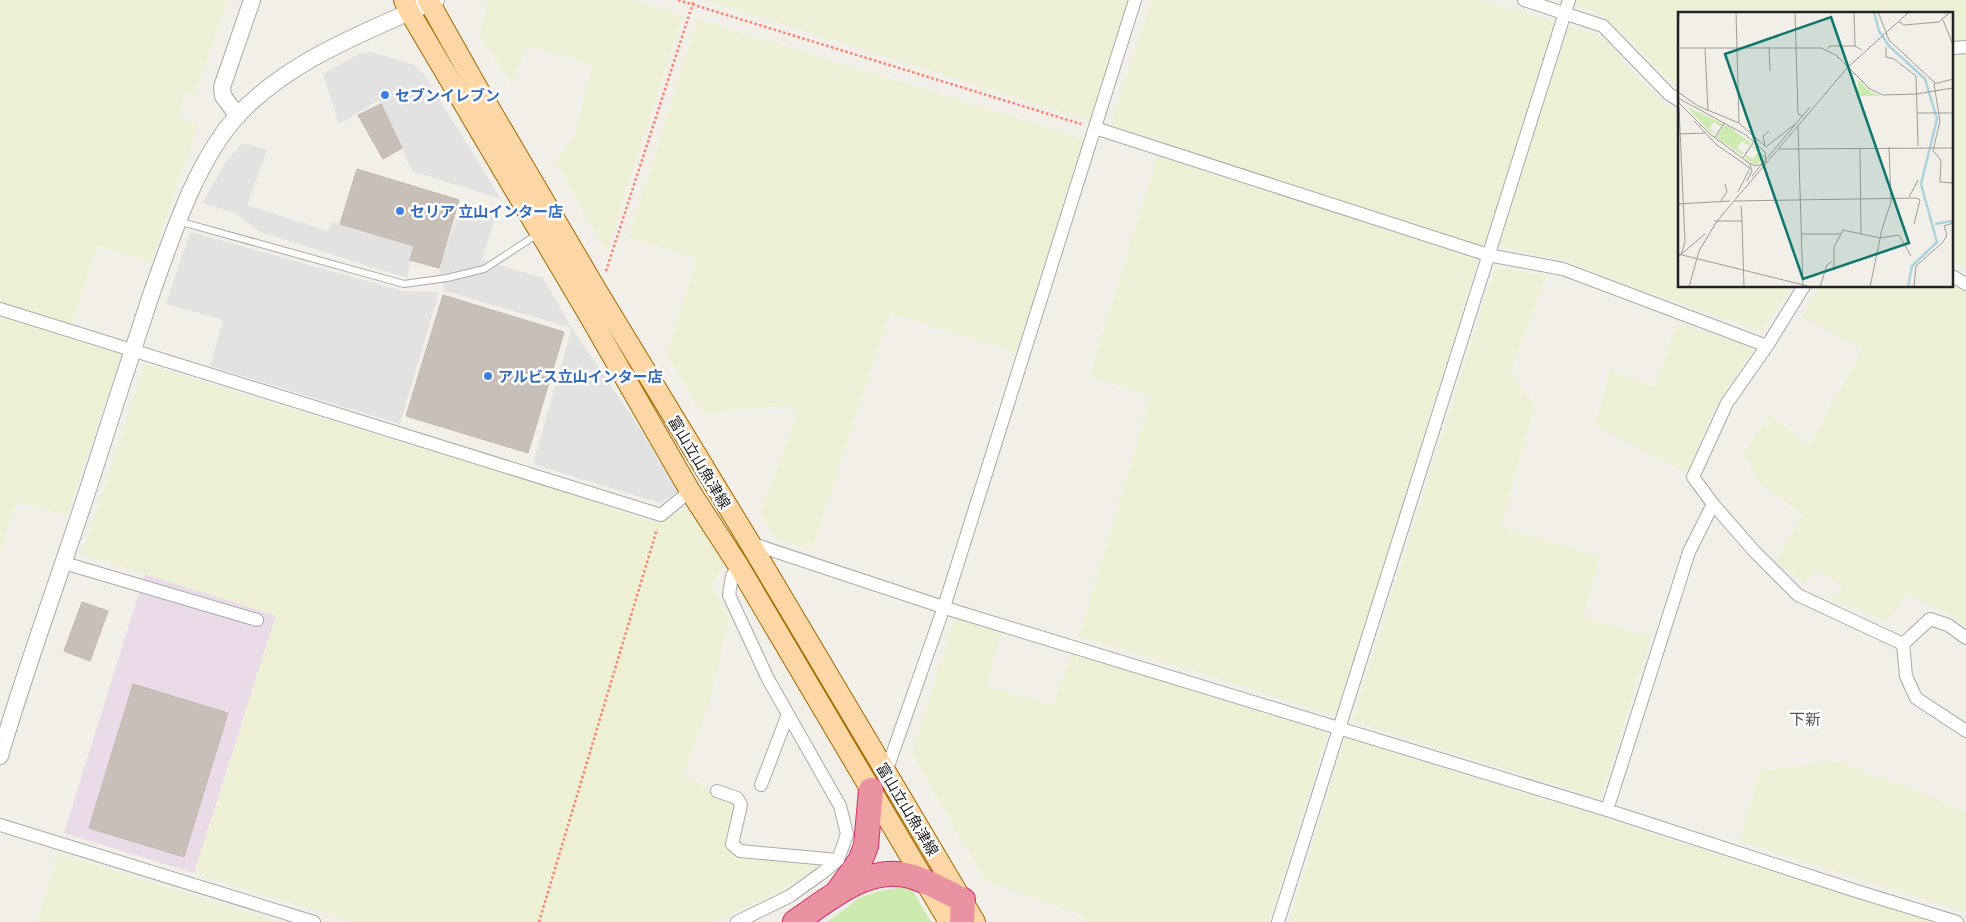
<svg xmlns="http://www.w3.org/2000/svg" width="1966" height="922" viewBox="0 0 1966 922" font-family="'Exo 2','Noto Sans JP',sans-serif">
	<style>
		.industrial { fill: #ebdbe8 }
		.farmland { fill: #eef0d5 }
		.grass { fill: #cdebb0 }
		.parking { fill: #e2e2e2 }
		.building { fill: #c7bfb8; stroke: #c4b6ab }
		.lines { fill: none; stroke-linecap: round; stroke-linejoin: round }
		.service-casing { stroke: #a9a9a9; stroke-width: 8 }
		.minor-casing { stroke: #a9a9a9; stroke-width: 14 }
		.tertiary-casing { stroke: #a9a9a9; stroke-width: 18 }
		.primary-casing { stroke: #a06b00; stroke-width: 22 }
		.motorway-casing { stroke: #dc2a67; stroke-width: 26 }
		.path { stroke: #fa8072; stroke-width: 2.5; stroke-dasharray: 2.5 2.5; stroke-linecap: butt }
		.service { stroke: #fff; stroke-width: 6 }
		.minor { stroke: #fff; stroke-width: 12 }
		.tertiary { stroke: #fff; stroke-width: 16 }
		.primary { stroke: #fcd6a4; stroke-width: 20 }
		.motorway { stroke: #e892a2; stroke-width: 24 }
		.shop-dot { fill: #3f7fe0; stroke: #fff; stroke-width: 2 }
		.labels { text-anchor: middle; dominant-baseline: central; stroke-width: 5; stroke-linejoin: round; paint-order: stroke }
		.shop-label { font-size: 15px; font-weight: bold; fill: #366cbe; stroke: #fff; text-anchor: start }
		.street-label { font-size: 15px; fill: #222; stroke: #fff }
		.neighbourhood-label { font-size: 16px; fill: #555; stroke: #fff }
		.inset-river { fill: none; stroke: #aad3df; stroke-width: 2.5 }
		.inset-road { fill: none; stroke: #9f9d99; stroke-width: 1 }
		.view { fill: #0f766e; fill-opacity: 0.15; stroke: #0f766e; stroke-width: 2.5 }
		.inset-edge { fill: none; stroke: #222; stroke-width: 2.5 }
	</style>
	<rect width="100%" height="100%" fill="#f2efe9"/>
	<path class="industrial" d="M145 574 276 615 194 873 64 833Z"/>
	<path class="farmland" d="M0 0H228L195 95 184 91 179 117 198 124 151 262 97 246 68 338 123 352 67 516 17 501 0 554Z
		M488 0H632L683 15 625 194 607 254 555 161 574 136 593 64 526 46 512 85 480 37Z
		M705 0H1129L1091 121Z
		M1151 0H1481L1571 26 1605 39 1628 67 1667 105 1680 114V286H1793L1762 331 1647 292 1565 261 1523 252 1484 241 1338 712 1332 715 1211 676 1079 636 1151 396 1089 376 1162 141 1111 125Z
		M1558 0H1966V270L1952 262V14H1680V91L1625 36 1597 12Z
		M697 19 1085 139 1016 352 890 313 812 550 774 538 760 512 798 411 787 406 701 413 666 354 697 259 629 237Z
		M1495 267 1547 275 1510 372 1535 405 1501 526 1600 557 1583 617 1651 637 1600 799 1352 721Z
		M1952 281 1966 289V626L1948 613 1907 594 1887 621 1834 601 1842 585 1817 571 1804 583 1775 561 1802 515 1758 481 1743 453 1770 414 1808 446 1863 348 1802 317 1819 286H1952Z
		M1677 323 1754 348 1712 413 1687 473 1595 425 1610 370 1655 386Z
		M145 364 546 486 648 521 687 508 725 564 712 585 730 616 708 707 683 775 741 805 732 852 826 863 773 895 712 922H354L194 873 276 616 82 554Z
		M955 615 1001 633 986 686 1052 704 1072 652 1328 733 1269 922H1084L1085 916 985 880 912 755Z
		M1345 737 1935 922H1289Z
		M1842 760 1865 773 1912 788 1966 813V912L1739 841 1760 770Z
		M58 853 220 904 278 922H36Z"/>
	<path class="grass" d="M910 886 931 922H827L859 898 879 891Z"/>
	<path class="parking" d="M371 52 413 64 423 73 501 199 412 171 379 100 339 124 323 74 361 53Z
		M243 143 267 150 247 205 328 231 332 222 414 246 407 278 260 232 235 213 202 203 227 160Z
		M460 208 495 218 482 260 543 278 572 328 637 424 678 491 660 503 533 464 572 328 445 291 439 268Z
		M190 232 402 291 439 292 400 424 210 366 223 320 166 304Z"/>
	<path class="building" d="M381 104 402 148 383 159 358 115Z
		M357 169 459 200 439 268 410 260 414 246 340 224Z
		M443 295 564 332 528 453 406 416Z
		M82 602 108 611 90 661 64 651Z
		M133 684 228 713 184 857 89 828Z"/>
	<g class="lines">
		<defs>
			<path id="service" d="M178 221 404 284 447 278 484 269 538 234"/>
			<path id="minor" d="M1524 0 1603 26 1669 94 1680 101
				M1952 48 1966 47
				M1095 128 1488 255 1563 269 1767 346
				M1952 276 1966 284
				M0 309 661 515 690 491
				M1713 504 1754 551 1798 595 1903 644 1930 619 1948 625 1966 638
				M750 543 955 611 1607 810 1853 890 1957 922
				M64 563 257 620
				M1903 644 1906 676 1916 698 1966 731
				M886 772 944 607 1135 0
				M761 785 788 714
				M717 791 737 798 741 805 732 844 740 851 838 860
				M1607 810 1689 552 1713 504 1693 477 1727 403 1767 346 1804 286
				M0 825 314 922
				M737 922 790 896 822 873 838 860 847 834 840 806 768 679 729 595 732 576 738 565
				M1278 922 1569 0"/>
			<path id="tertiary" d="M238 116 223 96 222 87 252 0
				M0 756C27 663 61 573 91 480 111 417 131 355 152 292 173 234 196 161 238 115 292 58 367 32 436 0"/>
			<path id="primary" d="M404 0 409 11 587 312 690 491 738 565 949 922
				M428 0 474 82 597 291 750 543 975 922"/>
			<path id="motorway" d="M839 890 860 861 866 846 871 790
				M795 922C828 900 868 864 910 876 928 881 946 892 963 900L962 922"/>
		</defs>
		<use href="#service" class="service-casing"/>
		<use href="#minor" class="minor-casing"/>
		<use href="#tertiary" class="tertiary-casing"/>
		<use href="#primary" class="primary-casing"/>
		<use href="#motorway" class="motorway-casing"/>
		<path class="path" d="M678 0 1081 124
			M606 271 694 0
			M539 922 657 529"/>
		<use href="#service" class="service"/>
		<use href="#minor" class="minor"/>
		<use href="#tertiary" class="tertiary"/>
		<use href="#primary" class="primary"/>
		<use href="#motorway" class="motorway"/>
	</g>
	<g class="shop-dot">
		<circle cx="385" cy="95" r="5"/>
		<circle cx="400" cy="211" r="5"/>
		<circle cx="488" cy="376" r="5"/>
	</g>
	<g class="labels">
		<g class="shop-label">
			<text x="395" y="95">セブンイレブン</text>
			<text x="410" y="211">セリア 立山インター店</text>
			<text x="498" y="376">アルビス立山インター店</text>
		</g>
		<g class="street-label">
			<text transform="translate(700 462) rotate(59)">富山立山魚津線</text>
			<text transform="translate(908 809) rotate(59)">富山立山魚津線</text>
		</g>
		<g class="neighbourhood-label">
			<text x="1805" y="718">下新</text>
		</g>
	</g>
	<g transform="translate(1678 12)">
		<rect width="275" height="275" fill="#f2efe9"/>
		<path d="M180 68 193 80 203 84H180ZM9 95 44 111 42 114 36 110 31 116 38 122 31 119ZM47 112 73 131 71 134 64 129 59 136 66 141 64 143 38 125ZM75 133 87 145 78 153 67 146 68 143 75 147 80 140 74 135Z" fill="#cdebb0"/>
		<path class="inset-river" d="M196 0 201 19 211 34 247 67 259 107 243 172 259 230 234 254 230 275M257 212 275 209"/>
		<path class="inset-road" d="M58 0 61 111M117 0 120 102 124 104M176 0 177 34M200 0 211 28 257 71M265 8 275 33M221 10 226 13 261 10 272 0M0 24 1 1M91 35 92 59M208 35V45L216 47 238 64 240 134M0 36H143L158 43 192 77 205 83 238 82 275 76M27 36 30 99M149 37 152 34H177L184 38M0 56V82M275 67 256 72 262 109 255 139 263 148 262 170 274 171 275 161M0 80 20 94 61 111 88 135 117 112M0 86 68 123 87 140 88 151 78 154 71 151 32 122 0 90M1 96 7 230 3 243M239 101H275M16 109 39 133 72 156 60 180M120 114 125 275M1 122 27 121M37 125 46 111M87 134 85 124 91 119M182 136 183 222M101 137 275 136M65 146 75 131M74 164 132 95M69 169 74 159 72 152M231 185 240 168M56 189 238 186 242 188 236 212M42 190 49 180 47 172M0 192 52 189M63 194 64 209M36 209H64L66 275M124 222H163L165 218 202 226 221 223 233 244M0 242 134 275M0 245 27 222M156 259V235L163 222M11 275 21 239 39 209 170 55 231 0M142 275 149 253 154 249M192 275 204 217 213 190 211 135M236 275 238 254 265 230 269 223 266 214 275 211"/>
		<path class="view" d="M153 5 231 231 125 267 47 42Z"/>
		<rect width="275" height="275" class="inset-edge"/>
	</g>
</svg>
